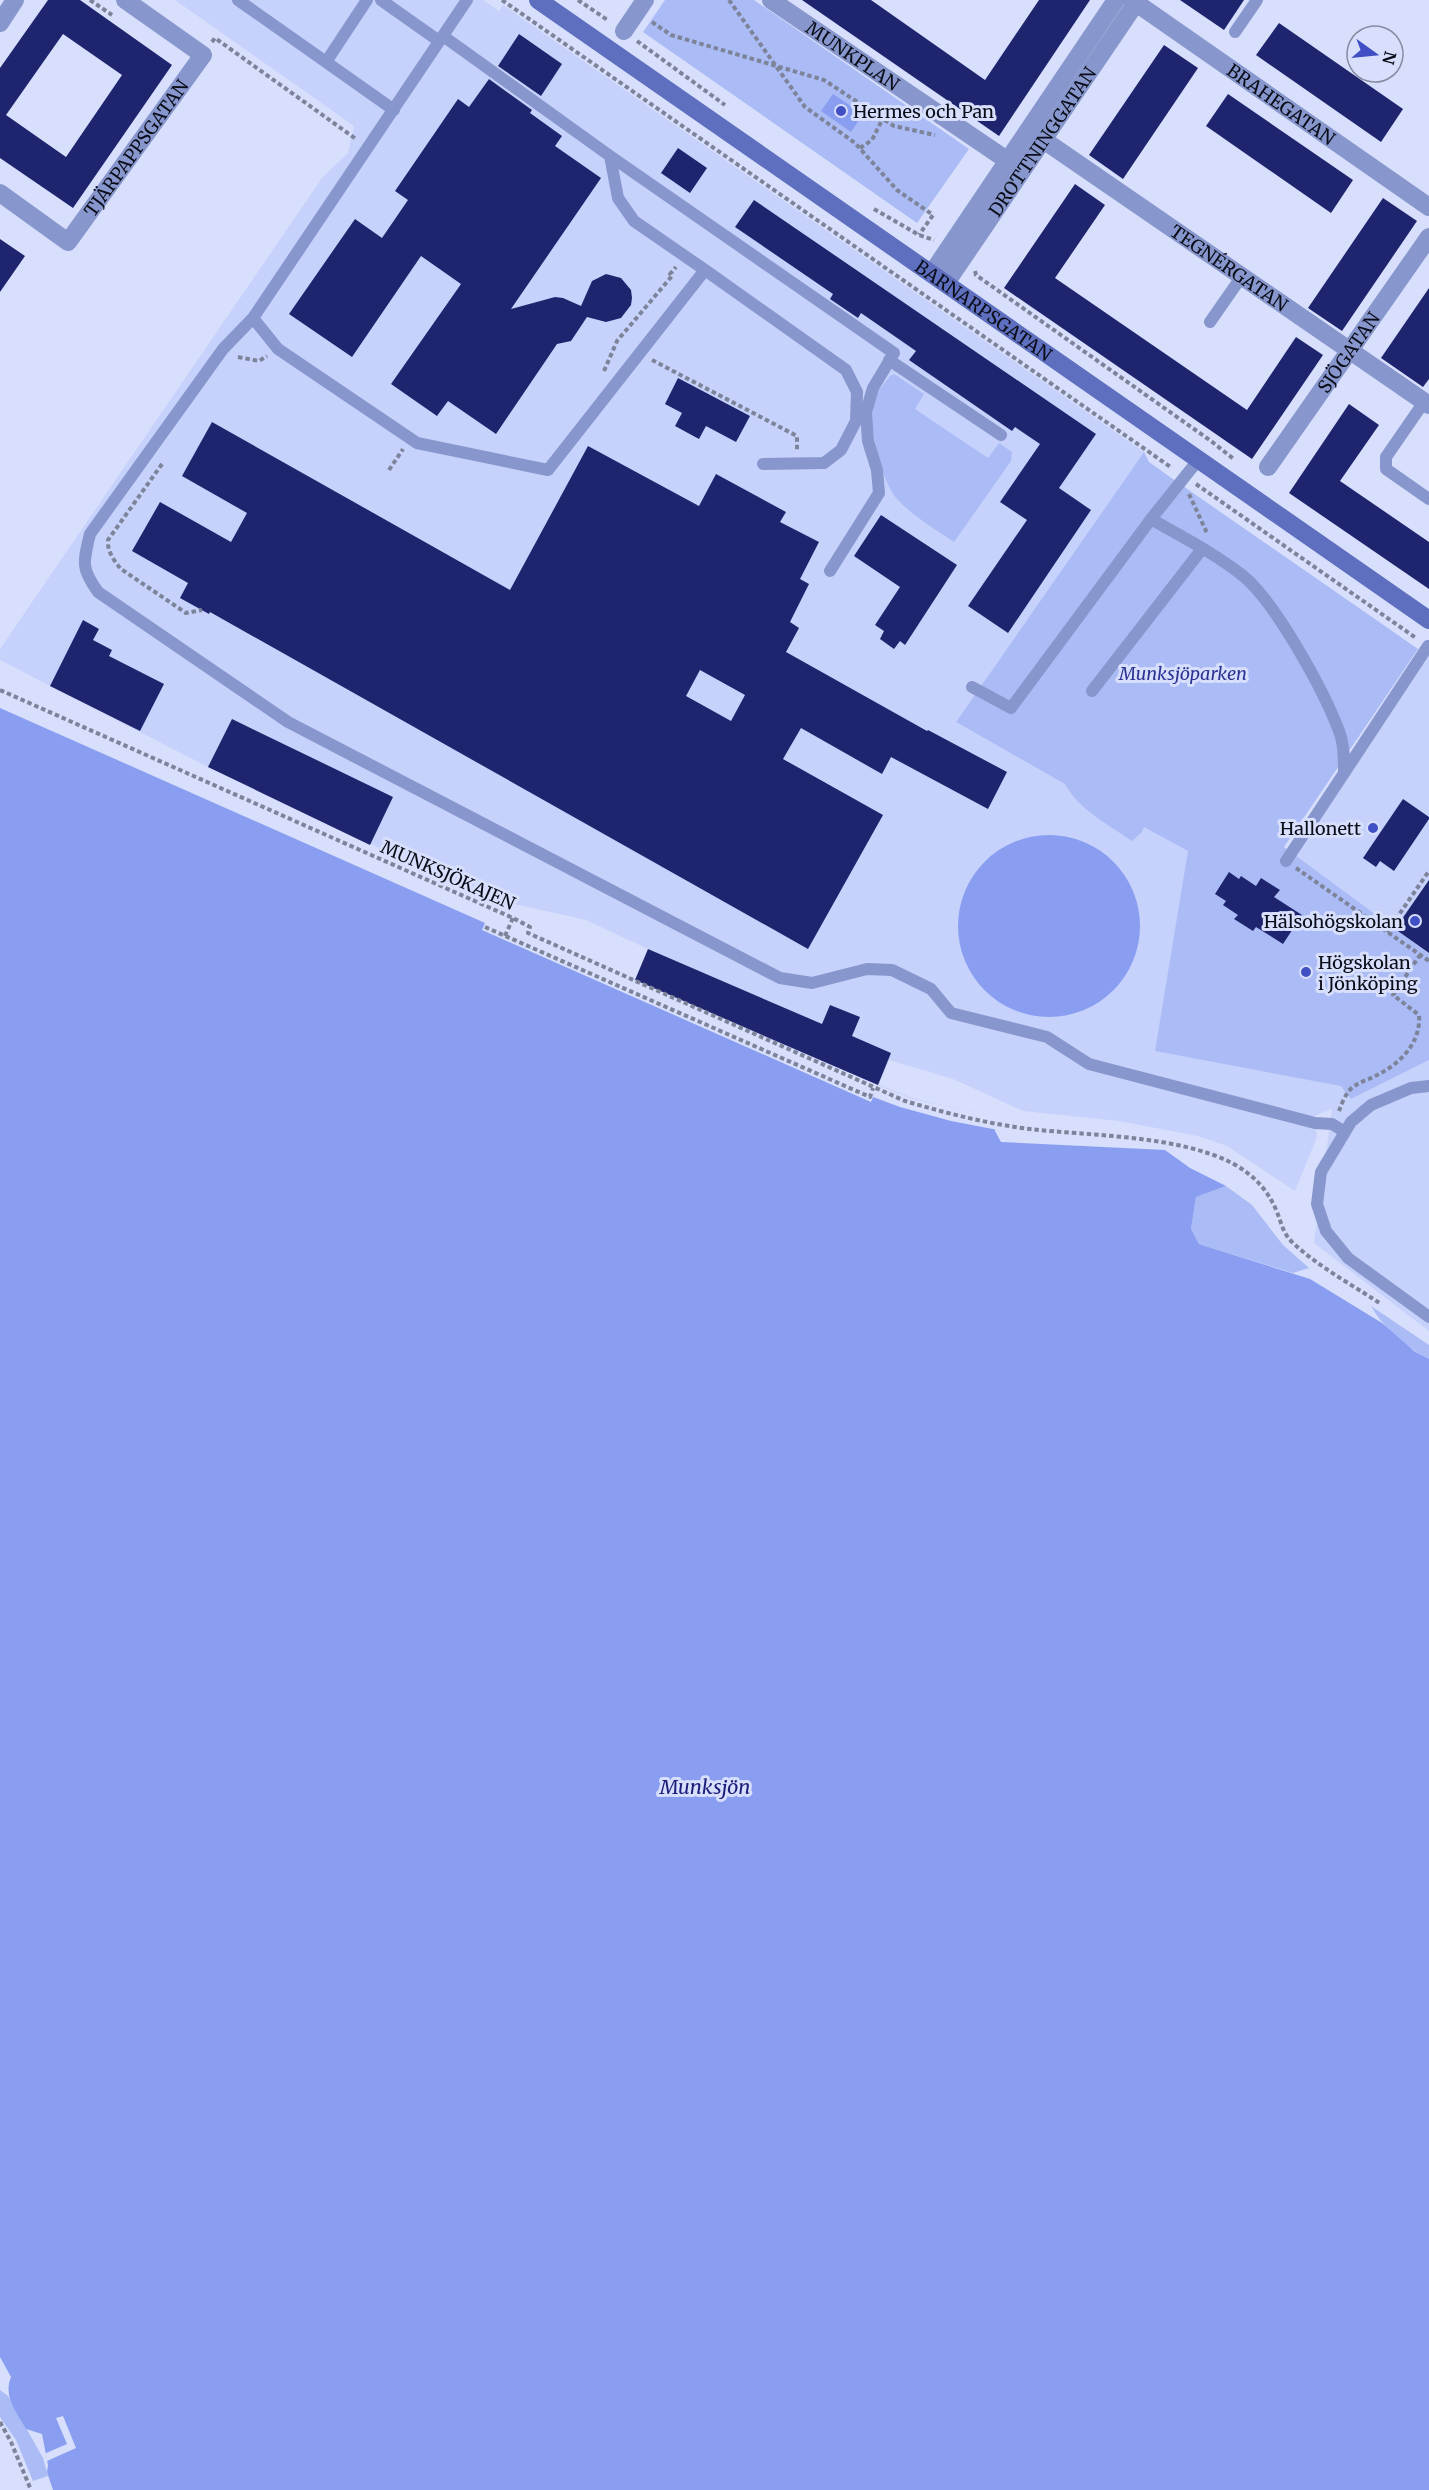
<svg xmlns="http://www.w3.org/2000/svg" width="1429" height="2490" viewBox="0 0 1429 2490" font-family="Merriweather,serif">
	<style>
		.built { fill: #c6d2fc }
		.green { fill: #abbbf5 }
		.water { fill: #899ef1 }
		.pier { fill: #d7dffc }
		.building { fill: #1e256e; fill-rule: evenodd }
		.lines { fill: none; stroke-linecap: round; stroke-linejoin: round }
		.path { stroke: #7d8398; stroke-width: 4; stroke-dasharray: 4.5 3; stroke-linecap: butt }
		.lane { stroke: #8796cc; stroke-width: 12 }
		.street { stroke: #8796cc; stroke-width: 18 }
		.secondary { stroke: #5e6fbf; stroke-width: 18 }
		.poi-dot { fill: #404fc3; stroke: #d7dffc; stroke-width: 2 }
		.labels { text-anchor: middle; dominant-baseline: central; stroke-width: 6; stroke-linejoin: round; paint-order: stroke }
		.street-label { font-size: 18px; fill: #0a0d18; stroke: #d7dffc }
		.poi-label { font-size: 18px; fill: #0a0d18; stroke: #d7dffc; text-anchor: start }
		.park-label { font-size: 18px; font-style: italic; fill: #2b3493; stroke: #d7dffc }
		.water-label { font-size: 20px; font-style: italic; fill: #1b1b7a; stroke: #d7dffc }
	</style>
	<rect width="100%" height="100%" fill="#d7dffc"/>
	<path class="built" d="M175 0H483L499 11 503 5 1144 452 956 722 1188 851 1286 861 1429 647V1331L1314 1243 1332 1109 1314 1116 1317 1137 1295 1191 1227 1146 1198 1136 1119 1121 1023 1111 953 1079 889 1060 878 1085 635 980 648 949 586 920 483 897 208 767 0 660V649L322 178 348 153 354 126Z"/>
	<path class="green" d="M665 0H754L969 149 917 223 643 32Z
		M894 374 924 394 915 409 988 458 999 443 1012 452 1011 461 954 542C935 529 914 517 898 500 881 482 867 423 874 399 877 391 885 383 890 376Z
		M1144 452 1149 462 1170 477 1418 649 1284 847 1429 954V1060L1351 1099 1341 1086 1155 1051 1188 851 1144 827 1142 832 1132 841C1109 825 1079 810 1065 784L956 722Z
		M1226 1186 1252 1205 1283 1245 1309 1268 1293 1273 1199 1244 1191 1229 1196 1197Z
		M1371 1306 1429 1345V1359C1406 1347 1384 1329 1371 1306Z
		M0 2390 8 2396 43 2458 48 2476 33 2481 16 2440 0 2417Z"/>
	<path class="water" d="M833 94 863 114 851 132 821 111Z
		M0 708 485 923 482 930 871 1102 878 1085 914 1099 994 1116 995 1131 1001 1142 1165 1150 1190 1168 1226 1186 1196 1197 1191 1229 1199 1244 1310 1279 1382 1323 1414 1351 1429 1359V2490H53L47 2472 48 2465 42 2434 26 2429C16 2411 3 2397 11 2377L0 2357Z
		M958 926a91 91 0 1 1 182 0a91 91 0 1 1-182 0Z"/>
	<path class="pier" d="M878 1085 914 1099 997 1116 998 1130 951 1121 900 1107 873 1097Z
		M63 2416 76 2448 47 2461 44 2454 67 2444 56 2418Z"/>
	<path class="building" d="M48 0H80L172 65 73 208 0 158V68ZM63 34 122 75 66 157 6 115Z
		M802 0H871L985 80 1039 0H1090L999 136Z
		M1180 0H1244L1224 30Z
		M1279 23 1403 109 1381 142 1256 55Z
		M519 34 562 64 541 96 498 66Z
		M1164 45 1198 68 1123 179 1089 155Z
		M489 79 532 110 530 113 562 136 555 146 601 178 511 309 555 297 563 298 581 306 592 281 606 274 621 278 631 290 632 298 631 305 621 318 606 322 587 317 571 341 557 344 496 434 448 401 437 416 391 384 461 284 421 256 352 357 289 314 355 219 382 238 408 200 395 191 458 99 469 107Z
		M1228 94 1353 180 1331 213 1206 126Z
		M678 148 707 168 690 193 661 173Z
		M1075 184 1105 205 1055 278 1247 410 1296 337 1323 355 1252 459 1004 288Z
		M1383 198 1417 221 1342 331 1308 308Z
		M754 200 1096 434 1059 488 1091 510 1008 633 968 606 1027 520 1000 502 1040 444 1015 427 1012 431 909 360 916 351 861 313 858 318 830 299 833 294 735 227Z
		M0 239 25 256 0 292Z
		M1429 288V379L1423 387 1381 358Z
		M678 378 750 416 736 442 706 426 699 439 675 426 682 413 665 404Z
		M1349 404 1379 425 1340 481 1429 542V589L1289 493Z
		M212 422 510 590 588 446 699 506 716 474 786 512 780 522 819 542 800 579 809 584 790 622 799 628 786 652 927 731 928 730 1007 772 988 809 891 757 882 774 801 728 783 759 883 815 808 949 210 612 209 614 180 598 188 583 132 551 160 502 231 542 247 513 182 476ZM700 670 745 695 731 721 686 696Z
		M881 515 957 565 905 645 900 641 894 649 880 639 884 631 875 625 900 587 854 556Z
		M83 620 99 629 93 640 112 650 109 656 164 684 140 731 50 686Z
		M232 719 393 797 370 845 208 767Z
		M1403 799 1429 817V819L1394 871 1380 861 1376 867 1363 858Z
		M1229 872 1239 879 1241 876 1256 886 1261 878 1280 890 1274 897 1302 915 1283 944 1256 927 1253 931 1234 919 1238 915 1223 905 1226 901 1215 894Z
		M1429 880V953L1395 929Z
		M648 949 822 1024 830 1005 860 1017 852 1036 891 1053 878 1085 635 980Z"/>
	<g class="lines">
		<path class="path" d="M90 0 112 15
			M502 0 1172 468
			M578 0 609 21
			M729 0 805 107 855 143 897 190 933 215 919 235
			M652 22 671 35 824 80 894 126 935 135
			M637 41 725 105
			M212 42 215 38 356 139
			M860 148 872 140 882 120
			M874 209 919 235 934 240
			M975 271 976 275 1211 441 1235 460
			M238 357 259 361 267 356
			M652 360 797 436V451
			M604 371 617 341 672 276 670 274 676 267
			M162 464 108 540C107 551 114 561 121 569L186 613 202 610
			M389 470 403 449
			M1196 484 1416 638
			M1189 494 1207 533
			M0 690 513 918 530 927 528 933 905 1101C946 1113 988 1124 1030 1129 1091 1136 1177 1135 1232 1163 1254 1175 1268 1190 1277 1212 1281 1222 1283 1233 1291 1241 1317 1266 1351 1284 1381 1304
			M1296 868 1429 961
			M485 927 870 1097 873 1088
			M1387 932 1429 871
			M505 936 513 918
			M1339 1111C1342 1103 1346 1092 1353 1087 1361 1081 1371 1079 1379 1074 1402 1062 1421 1042 1419 1015L1393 995 1420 955
			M0 2422 11 2442 31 2490"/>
		<path class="lane" d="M238 0 394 110
			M381 0 439 41
			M467 0 253 318 223 349 90 534C83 563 81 568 98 592L288 722 780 978 812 983 867 969 892 970 931 989 951 1013 1047 1037 1089 1064 1315 1123 1332 1124 1345 1132
			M1235 32 1257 0
			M443 36 610 156 894 353 873 388 866 412 868 441 877 470 879 493 830 571
			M326 62 367 0
			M705 270 846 370 857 392 856 421 841 450 824 463 763 464
			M253 318 278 349 417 443 548 470 705 270 634 221 618 198 610 156
			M1210 322 1242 276
			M889 360 1001 435
			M1424 402 1386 457V469L1429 499
			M1199 459 1151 519C1182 537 1214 553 1242 575 1275 601 1324 691 1339 731 1344 744 1344 759 1344 772
			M972 687 1011 708 1151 519
			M1092 691 1202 549
			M1286 861 1428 646
			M1429 1086 1411 1088 1371 1105 1351 1122 1321 1172 1317 1204 1326 1231 1348 1258 1429 1317"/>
		<g class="street">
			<path id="s1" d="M771 0 1017 167"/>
			<path id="s2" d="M1132 0 1429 207"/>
			<path d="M0 23 15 0"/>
			<path d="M624 31 645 0"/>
			<path id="s3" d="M1029 130 1429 405"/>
			<path id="s4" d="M0 193 68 242 203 55 125 0"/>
			<path d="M932 273 1116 0"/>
			<path id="s5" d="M946 283 1138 0"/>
			<path id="s6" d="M1268 467 1429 237"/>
		</g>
		<path class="secondary" id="s7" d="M538 0 1429 620"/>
	</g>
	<g class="poi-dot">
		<circle cx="841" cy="111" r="6"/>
		<circle cx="1373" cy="828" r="6"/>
		<circle cx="1415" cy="921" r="6"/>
		<circle cx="1306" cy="972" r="6"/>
	</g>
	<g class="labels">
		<g class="street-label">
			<text stroke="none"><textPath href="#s1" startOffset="99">MUNKPLAN</textPath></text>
			<text stroke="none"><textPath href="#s2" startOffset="182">BRAHEGATAN</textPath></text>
			<text stroke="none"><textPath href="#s5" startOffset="171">DROTTNINGGATAN</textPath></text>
			<text stroke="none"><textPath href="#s4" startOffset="200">TJÄRPAPPSGATAN</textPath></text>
			<text stroke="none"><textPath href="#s3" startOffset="243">TEGNÉRGATAN</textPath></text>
			<text stroke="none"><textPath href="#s7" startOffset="543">BARNARPSGATAN</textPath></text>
			<text stroke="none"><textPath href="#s6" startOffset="140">SJÖGATAN</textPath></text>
			<text transform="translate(448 875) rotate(24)">MUNKSJÖKAJEN</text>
		</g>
		<g class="poi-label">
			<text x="853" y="111">Hermes och Pan</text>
			<text x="1361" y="828" text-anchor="end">Hallonett</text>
			<text x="1403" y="921" text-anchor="end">Hälsohögskolan</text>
			<text x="1318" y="962">Högskolan<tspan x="1318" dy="21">i Jönköping</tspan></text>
		</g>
		<g class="park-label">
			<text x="1183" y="673">Munksjöparken</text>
		</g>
		<g class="water-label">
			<text x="705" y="1786">Munksjön</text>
		</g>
	</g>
	<g transform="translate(1375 54) rotate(105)"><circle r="28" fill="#d7dffc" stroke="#858ba1" stroke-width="1.5"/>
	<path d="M0-4.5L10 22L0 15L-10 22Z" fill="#404fc3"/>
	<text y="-9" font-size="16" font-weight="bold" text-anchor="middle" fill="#0a0d18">N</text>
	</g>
</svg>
